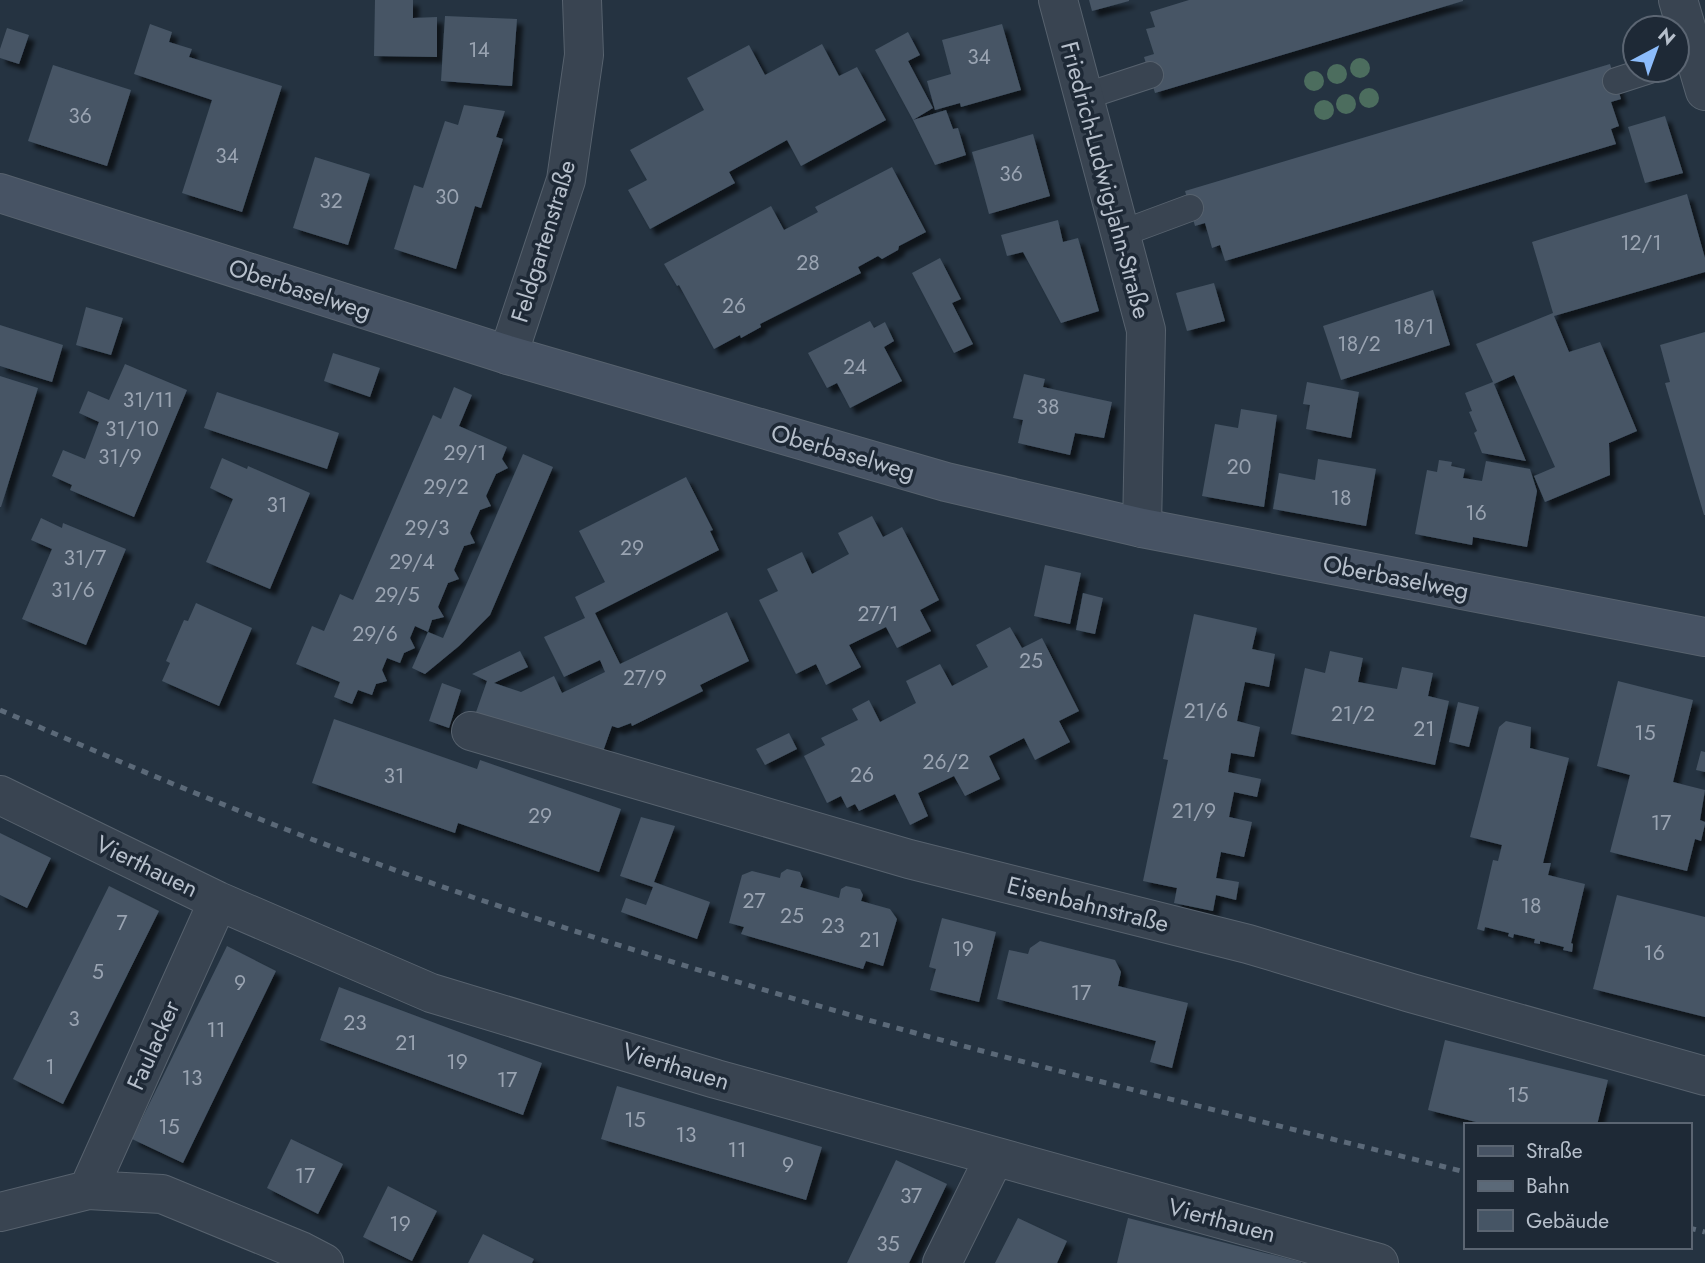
<svg xmlns="http://www.w3.org/2000/svg" width="1705" height="1263" viewBox="0 0 1705 1263" font-family="Jost,sans-serif">
	<style>
		.building { fill: #465565; filter: url(#shadow) }
		.lines { fill: none; stroke-linecap: round; stroke-linejoin: round }
		.lane-casing { stroke: #57626e; stroke-width: 28 }
		.street-casing { stroke: #57626e; stroke-width: 40 }
		.secondary-casing { stroke: #57626e; stroke-width: 40 }
		.lane { stroke: #394451; stroke-width: 26 }
		.street { stroke: #394451; stroke-width: 38 }
		.secondary { stroke: #475364; stroke-width: 38 }
		.rail { stroke: #5b6978; stroke-width: 5; stroke-dasharray: 7 7; stroke-linecap: butt }
		.tree { fill: #4c6d5e }
		.labels { text-anchor: middle; dominant-baseline: central; stroke-width: 7; stroke-linejoin: round; paint-order: stroke }
		.number-label { font-size: 21px; fill: #9aa4b2 }
		.street-label { font-size: 24px; fill: #b6bfcb; stroke: #1e2936 }
	</style>
	<defs>
		<filter id="shadow"><feDropShadow dx="6" dy="6" stdDeviation="2" flood-color="#0009"/></filter>
	</defs>
	<rect width="100%" height="100%" fill="#253341"/>
	<path class="building" d="M375 0H413V18L437 17V57L374 56Z
		M1089 0H1129V1L1092 11Z
		M1189 0H1463V1L1155 93 1144 57 1154 54 1146 29 1155 27 1150 12Z
		M445 16 517 19 512 86 441 81Z
		M150 24 172 32 169 42 192 49 189 57 282 86 242 212 182 193 212 100 134 74Z
		M1002 24 1021 90 961 107 960 103 935 110 927 81 951 74 942 40Z
		M7 28 29 35 19 64 0 58V49Z
		M908 32 920 55 908 61 933 108 913 120 875 50Z
		M822 44 839 76 857 67 886 120 801 166 787 140 729 172 735 183 650 229 628 190 647 180 630 150 704 110 687 78 749 45 765 75Z
		M1610 64 1621 99 1611 102 1619 126 1611 129 1616 144 1225 261 1220 245 1212 248 1205 223 1195 226 1185 191Z
		M53 65 131 90 107 166 28 141Z
		M464 105 505 111 496 137 503 139 481 208 475 206 456 269 394 249 414 185 423 188 445 121 458 125Z
		M946 110 953 129 958 128 966 155 935 165 913 120Z
		M1665 116 1683 173 1645 183 1628 127Z
		M1033 134 1050 196 989 214 972 152Z
		M315 157 370 174 348 245 293 228Z
		M892 167 926 232 899 246 898 250 882 259 878 256 858 267 861 273 760 324 761 327 741 338 740 335 714 349 679 285 677 286 664 264 771 206 784 230 818 212 815 207Z
		M1687 194 1705 258V272L1554 316 1569 352 1600 342 1637 431 1609 443 1610 475 1545 502 1534 476 1555 467 1514 375 1494 384 1526 461 1482 453 1474 433 1477 431 1469 412 1472 411 1465 393 1493 382 1476 344 1553 313 1532 242Z
		M1058 220 1063 242 1078 238 1099 311 1061 323 1023 252 1007 256 1001 235Z
		M940 258 961 299 952 303 973 344 954 353 912 273Z
		M1214 283 1225 321 1187 331 1176 293Z
		M1433 290 1450 345 1341 380 1323 326Z
		M86 307 123 318 111 355 76 345Z
		M870 321 874 328 885 322 894 341 884 347 902 381 850 408 837 383 827 388 808 353Z
		M0 325 63 345 52 382 0 366Z
		M1705 332V515H1704L1665 383 1670 382 1660 345Z
		M333 353 380 368 370 397 324 381Z
		M125 364 187 390 134 517 70 490 72 485 52 476 63 450 85 459 99 422 79 413 88 391 109 400Z
		M1024 374 1045 379 1043 387 1112 402 1104 438 1075 433 1070 455 1018 443 1023 420 1013 418Z
		M0 376 38 388 1 507H0Z
		M1307 382 1359 392 1351 438 1306 429 1310 405 1303 404Z
		M454 387 472 395 459 426 507 447 502 459 508 468 496 474 486 496 491 506 480 510 470 533 475 543 464 546 454 570 459 579 448 583 438 607 444 617 432 620 428 632 443 638 523 454 553 467 490 615 459 646 425 674 412 668 428 632 415 626 410 638 415 648 404 653 400 663 387 658 382 670 387 681 376 684 372 695 358 690 352 704 334 697 340 682 296 664 312 626 324 631 340 594 353 600 433 415 441 419Z
		M217 392 339 433 327 469 204 428Z
		M1241 409 1277 415 1264 507 1202 496 1215 424 1238 428Z
		M222 458 247 469 248 466 310 493 270 589 206 562 233 499 210 488Z
		M1318 459 1376 469 1366 526 1273 509 1279 473 1315 480Z
		M1439 460 1452 462 1451 466 1465 469 1463 478 1482 481 1486 461 1530 469 1537 491 1527 547 1473 537 1472 545 1415 534 1427 470 1437 472Z
		M686 477 713 530 710 531 719 550 595 613 620 664 727 612 749 661 700 685 703 691 632 726 631 723 618 728 612 726 600 760 475 715 487 681 472 674 520 651 528 667 494 683 521 692 554 676 562 693 605 672 600 660 564 677 544 637 585 618 575 597 605 582 579 531Z
		M872 516 883 537 902 527 921 564 939 600 920 610 931 631 897 648 886 627 849 645 861 667 826 685 816 664 796 674 759 600 778 591 767 569 802 552 812 574 849 554 838 533Z
		M41 518 62 528 63 523 126 549 86 645 22 619 52 549 31 540Z
		M1045 565 1081 573 1070 624 1034 616Z
		M1083 593 1103 598 1095 634 1076 630Z
		M196 603 252 628 219 706 162 681 170 663 166 661 184 620 188 621Z
		M1194 614 1257 628 1252 649 1275 654 1269 687 1245 682 1237 721 1260 727 1254 757 1231 753 1228 772 1261 779 1257 797 1234 792 1229 817 1252 822 1244 857 1221 852 1216 878 1239 882 1236 900 1216 895 1213 911 1174 903 1177 888 1143 881 1168 760 1163 759Z
		M1010 627 1022 648 1042 638 1079 711 1059 721 1070 742 1035 760 1024 738 989 756 1000 779 965 796 954 776 935 785 918 793 928 816 910 825 895 794 859 811 855 804 847 808 841 796 827 803 804 756 825 745 821 738 858 720 852 709 869 700 880 722 916 703 906 681 940 664 952 686 988 667 976 645Z
		M1330 651 1363 658 1358 682 1397 689 1402 667 1433 673 1428 696 1449 701 1435 765 1291 734 1305 668 1325 673Z
		M1618 681 1693 700 1673 782 1705 790 1700 820 1705 822V824L1701 841 1695 839 1687 871 1610 852 1630 775 1597 766Z
		M442 683 461 690 449 728 429 721Z
		M1458 702 1479 707 1469 747 1449 742Z
		M334 719 477 769 480 760 621 809 599 872 458 823 455 833 312 783Z
		M1506 721 1531 727 1530 748 1569 758 1543 863H1551L1548 875 1585 884 1571 943 1573 944 1572 952 1563 950 1564 947 1540 941V944L1534 943 1535 939 1514 934 1513 938 1508 936 1509 933 1485 927 1484 931 1477 929 1493 860 1498 861 1502 845 1470 837 1499 727Z
		M789 733 797 749 765 765 756 749Z
		M1701 751 1705 752V772L1696 770Z
		M641 817 675 826 654 882 710 902 697 939 621 912 626 898 646 905 653 887 620 876Z
		M0 833 51 858 27 908 0 895Z
		M787 869 800 872 803 879 800 887 839 898 841 889 846 886 860 889 863 895 861 901 890 909 897 919 883 966 866 961 863 969 741 934 744 927 729 923 742 875 752 871 780 878 781 873Z
		M109 886 159 911 63 1104 13 1079Z
		M1617 895 1705 917V1017L1593 989Z
		M942 918 996 932 979 1002 930 990 936 969 929 967Z
		M1040 941 1115 960 1121 972 1118 986 1188 1003 1172 1068 1150 1062 1156 1041 997 999 1009 950 1028 954 1030 948Z
		M227 946 276 971 183 1163 132 1139Z
		M339 987 542 1063 523 1115 320 1040Z
		M1445 1040 1608 1080 1597 1125H1488L1428 1110Z
		M617 1086 822 1147 806 1200 601 1139Z
		M291 1139 343 1164 318 1214 267 1188Z
		M896 1160 947 1184 924 1232 909 1263H847Z
		M388 1186 437 1211 412 1261 363 1237Z
		M1018 1218 1067 1241 1057 1263H995Z
		M1128 1218 1301 1262V1263H1117Z
		M483 1234 534 1259 532 1263H468Z"/>
	<g class="lines">
		<defs>
			<path id="lane" d="M1616 81 1650 70
				M1083 97 1150 75
				M1120 234 1190 208"/>
			<path id="street" d="M1058 0 1146 330 1142 528
				M1678 0 1705 91
				M508 355 566 180 584 55 582 0
				M471 731 909 859 1248 944 1411 993 1705 1076
				M0 795 218 901 431 993 716 1079 1379 1263
				M88 1190 218 901
				M0 1212 88 1190 162 1194 301 1251 324 1263
				M942 1263 994 1158"/>
			<path id="secondary" d="M0 193 508 355 946 482 1142 528 1705 637"/>
		</defs>
		<use href="#lane" class="lane-casing"/>
		<use href="#street" class="street-casing"/>
		<use href="#secondary" class="secondary-casing"/>
		<use href="#lane" class="lane"/>
		<use href="#street" class="street"/>
		<use href="#secondary" class="secondary"/>
		<path class="rail" d="M0 710C113 759 227 808 343 851 469 898 597 939 725 978 969 1053 1218 1110 1465 1172
			M1689 1228 1705 1232"/>
	</g>
	<g class="tree">
		<circle cx="1360" cy="68" r="10"/>
		<circle cx="1337" cy="74" r="10"/>
		<circle cx="1314" cy="81" r="10"/>
		<circle cx="1369" cy="98" r="10"/>
		<circle cx="1346" cy="104" r="10"/>
		<circle cx="1324" cy="110" r="10"/>
	</g>
	<g class="labels">
		<g class="number-label">
			<text x="479" y="50">14</text>
			<text x="979" y="57">34</text>
			<text x="80" y="116">36</text>
			<text x="227" y="156">34</text>
			<text x="1011" y="174">36</text>
			<text x="447" y="197">30</text>
			<text x="331" y="201">32</text>
			<text x="1641" y="243">12/1</text>
			<text x="808" y="263">28</text>
			<text x="734" y="306">26</text>
			<text x="1414" y="327">18/1</text>
			<text x="1359" y="344">18/2</text>
			<text x="855" y="367">24</text>
			<text x="148" y="400">31/11</text>
			<text x="1048" y="407">38</text>
			<text x="132" y="429">31/10</text>
			<text x="465" y="453">29/1</text>
			<text x="120" y="457">31/9</text>
			<text x="1239" y="467">20</text>
			<text x="446" y="487">29/2</text>
			<text x="1341" y="498">18</text>
			<text x="277" y="505">31</text>
			<text x="1476" y="513">16</text>
			<text x="427" y="528">29/3</text>
			<text x="632" y="548">29</text>
			<text x="85" y="558">31/7</text>
			<text x="412" y="562">29/4</text>
			<text x="73" y="590">31/6</text>
			<text x="397" y="595">29/5</text>
			<text x="878" y="614">27/1</text>
			<text x="375" y="634">29/6</text>
			<text x="1031" y="661">25</text>
			<text x="645" y="678">27/9</text>
			<text x="1206" y="711">21/6</text>
			<text x="1353" y="714">21/2</text>
			<text x="1424" y="729">21</text>
			<text x="1645" y="733">15</text>
			<text x="946" y="762">26/2</text>
			<text x="862" y="775">26</text>
			<text x="394" y="776">31</text>
			<text x="1194" y="811">21/9</text>
			<text x="540" y="816">29</text>
			<text x="1661" y="823">17</text>
			<text x="754" y="901">27</text>
			<text x="1531" y="906">18</text>
			<text x="792" y="916">25</text>
			<text x="122" y="923">7</text>
			<text x="833" y="926">23</text>
			<text x="870" y="940">21</text>
			<text x="963" y="949">19</text>
			<text x="1654" y="953">16</text>
			<text x="98" y="972">5</text>
			<text x="240" y="983">9</text>
			<text x="1081" y="993">17</text>
			<text x="74" y="1019">3</text>
			<text x="355" y="1023">23</text>
			<text x="216" y="1030">11</text>
			<text x="406" y="1043">21</text>
			<text x="457" y="1062">19</text>
			<text x="50" y="1067">1</text>
			<text x="192" y="1078">13</text>
			<text x="507" y="1080">17</text>
			<text x="1518" y="1095">15</text>
			<text x="635" y="1120">15</text>
			<text x="169" y="1127">15</text>
			<text x="686" y="1135">13</text>
			<text x="737" y="1150">11</text>
			<text x="788" y="1165">9</text>
			<text x="305" y="1176">17</text>
			<text x="911" y="1196">37</text>
			<text x="400" y="1224">19</text>
			<text x="888" y="1244">35</text>
		</g>
		<g class="street-label">
			<text transform="translate(1106 180) rotate(75)">Friedrich-Ludwig-Jahn-Straße</text>
			<text transform="translate(543 241) rotate(-73)">Feldgartenstraße</text>
			<text transform="translate(300 289) rotate(18)">Oberbaselweg</text>
			<text transform="translate(843 452) rotate(16)">Oberbaselweg</text>
			<text transform="translate(1396 577) rotate(11)">Oberbaselweg</text>
			<text transform="translate(147 866) rotate(26)">Vierthauen</text>
			<text transform="translate(1088 904) rotate(14)">Eisenbahnstraße</text>
			<text transform="translate(153 1045) rotate(-66)">Faulacker</text>
			<text transform="translate(676 1066) rotate(17)">Vierthauen</text>
			<text transform="translate(1222 1220) rotate(15)">Vierthauen</text>
		</g>
	</g>
	<rect x="1464" y="1123" width="228" height="126" fill="#1e2936" stroke="#5b6572" stroke-width="2"/>
	<rect x="1478" y="1146" width="35" height="10" fill="#475364" stroke="#5b6572" stroke-width="2"/>
	<text x="1526" y="1158" font-size="21" fill="#b6bfcb">Straße</text>
	<rect x="1478" y="1181" width="35" height="10" fill="#5b6978" stroke="#5b6572" stroke-width="2"/>
	<text x="1526" y="1193" font-size="21" fill="#b6bfcb">Bahn</text>
	<rect x="1478" y="1210" width="35" height="21" fill="#465565" stroke="#5b6572" stroke-width="2"/>
	<text x="1526" y="1228" font-size="21" fill="#b6bfcb">Gebäude</text>
	<g transform="translate(1656 49) rotate(41)"><circle r="33" fill="#1e2936" stroke="#5b6572" stroke-width="2"/>
	<path d="M0-5L12 26L0 18L-12 26Z" fill="#8cbcfb"/>
	<text y="-10" font-size="19" font-weight="bold" text-anchor="middle" fill="#b6bfcb">N</text>
	</g>
</svg>
